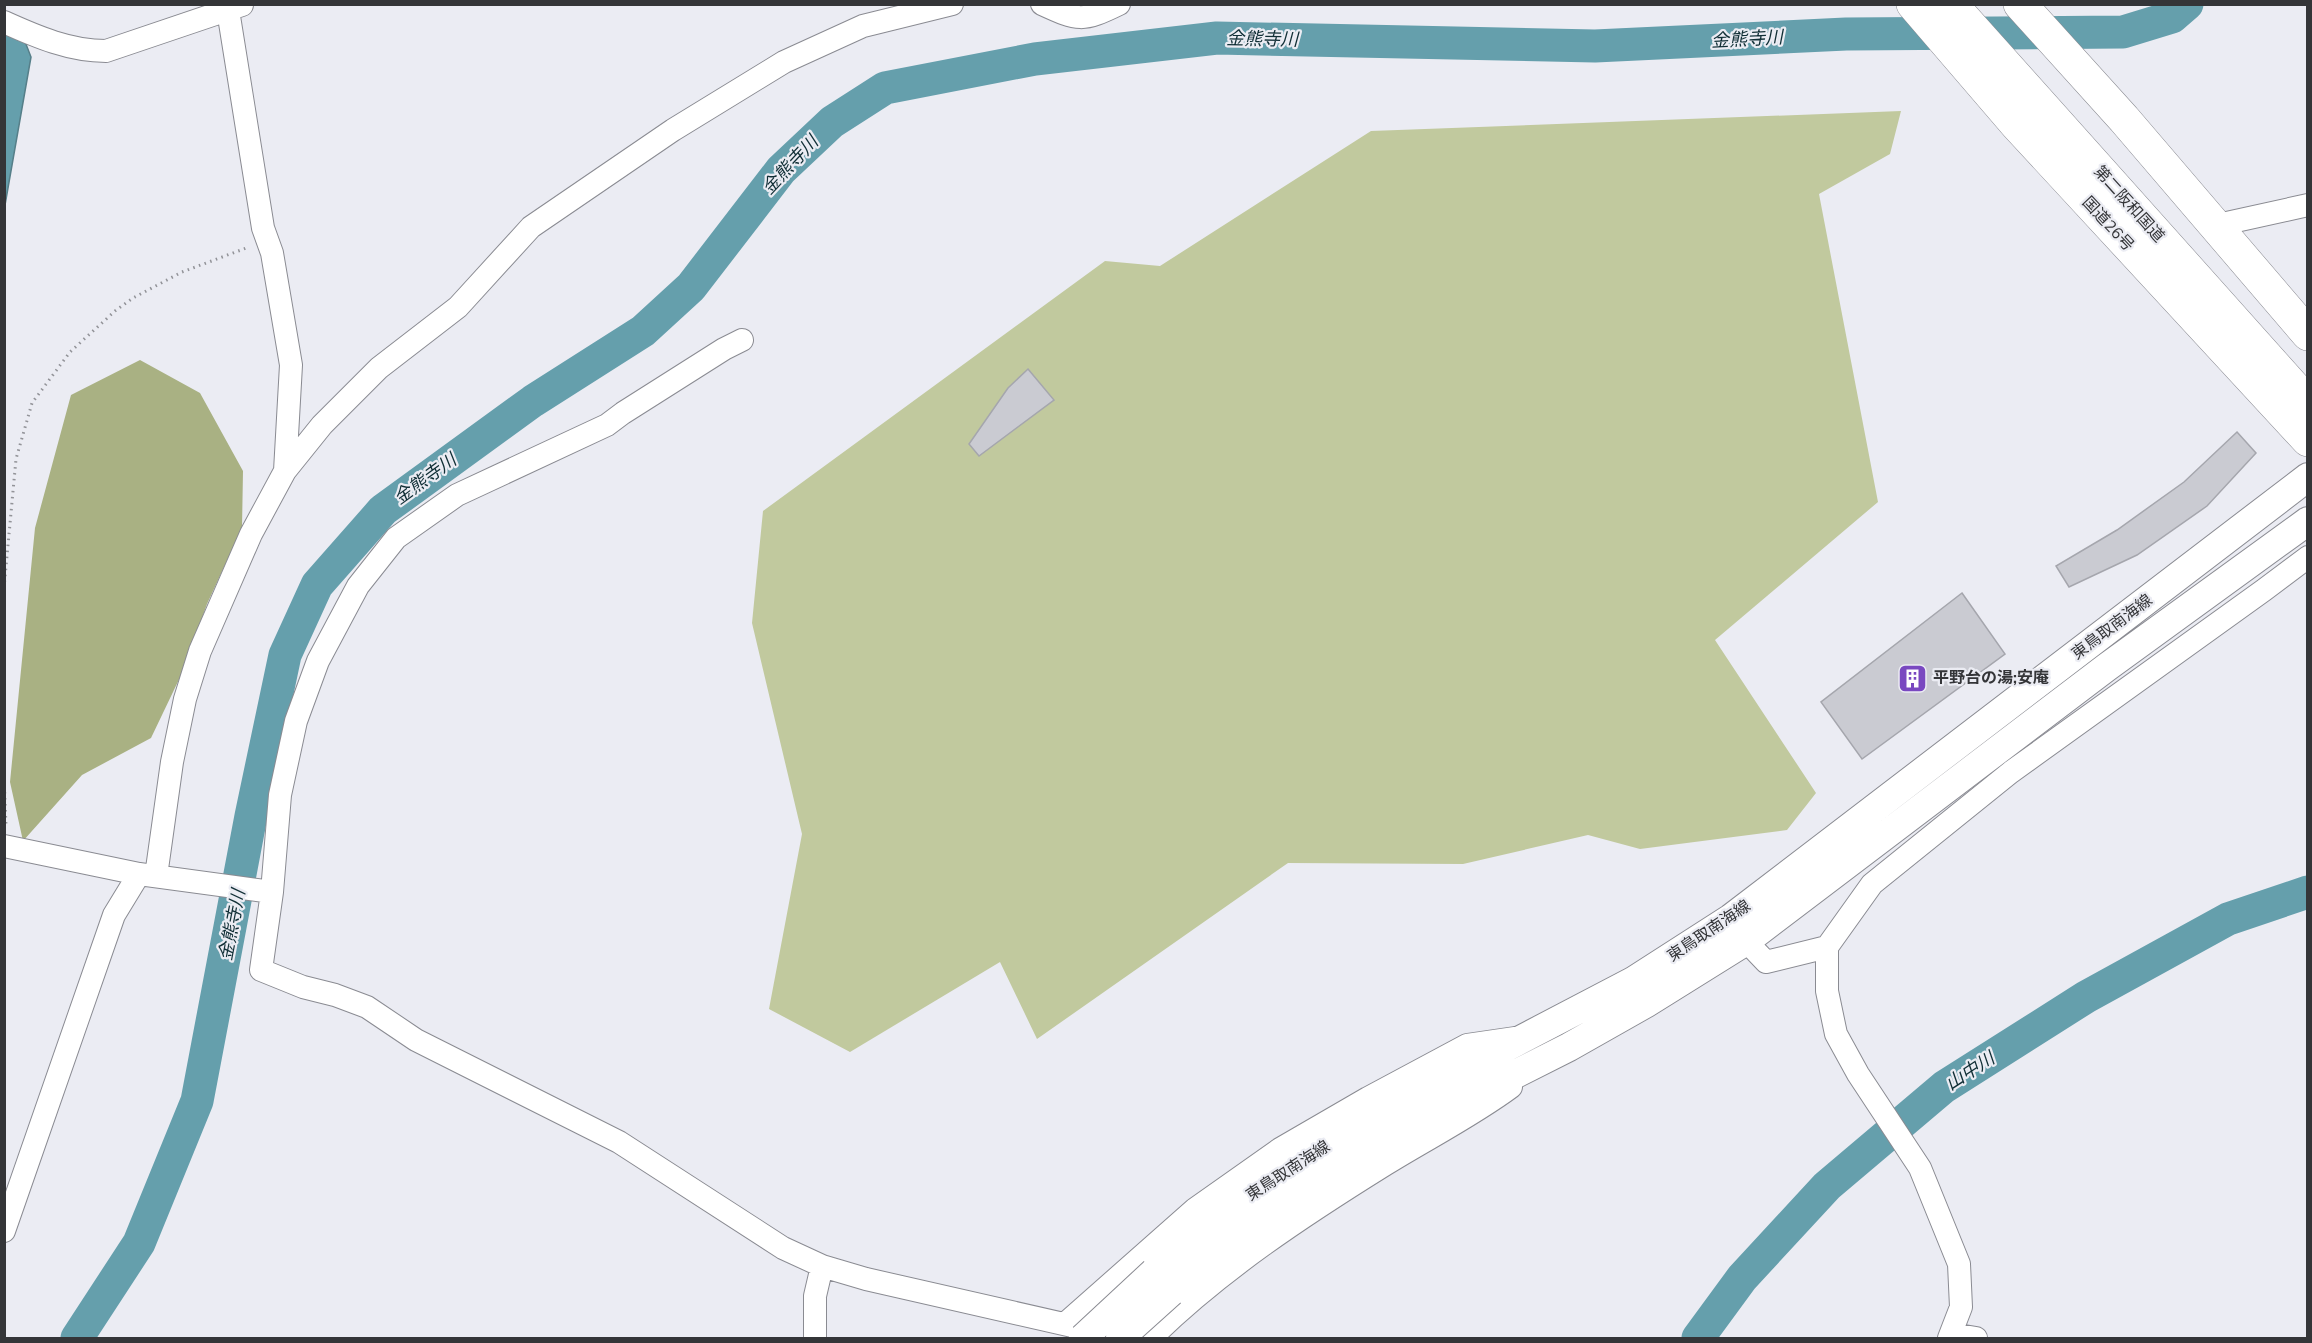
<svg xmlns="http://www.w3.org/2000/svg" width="2312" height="1343" viewBox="0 0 2312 1343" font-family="'Nunito Sans','Noto Sans JP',sans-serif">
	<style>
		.green { fill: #c1c99e }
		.forest { fill: #a9b183 }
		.water { fill: #659fac; stroke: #567f89; stroke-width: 1.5 }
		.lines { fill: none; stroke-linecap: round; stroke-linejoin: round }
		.river { stroke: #659fac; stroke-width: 33 }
		.building { fill: #cacbd2; stroke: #a5a6ad; stroke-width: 1.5 }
		.minor-casing { stroke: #8a8b92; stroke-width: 24 }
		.major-casing { stroke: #8a8b92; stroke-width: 30 }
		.highway-casing { stroke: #8a8b92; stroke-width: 34 }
		.path { stroke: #929398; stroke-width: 3; stroke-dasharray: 1.5 4.5; stroke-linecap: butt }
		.minor { stroke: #fff; stroke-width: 22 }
		.major { stroke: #fff; stroke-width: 28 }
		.highway { stroke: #fff; stroke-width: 33 }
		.major-bridge-casing { stroke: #8a8b92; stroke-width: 30; stroke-linecap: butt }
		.major-bridge { stroke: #fff; stroke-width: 28 }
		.labels { text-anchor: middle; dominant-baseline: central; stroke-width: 4.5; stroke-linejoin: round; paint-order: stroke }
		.street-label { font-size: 16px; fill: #343538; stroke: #ebecf3 }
		.poi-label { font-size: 16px; font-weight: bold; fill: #343538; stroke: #ebecf3; text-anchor: start }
		.water-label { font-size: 18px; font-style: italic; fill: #102e35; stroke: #ebecf3 }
	</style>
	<rect width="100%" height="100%" fill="#ebecf3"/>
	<path class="green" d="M1901 111 1890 154 1819 194 1878 502 1715 640 1816 793 1787 830 1640 849 1588 835 1463 864 1288 863 1037 1039 1000 962 850 1052 769 1009 802 834 752 623 763 511 1105 261 1160 266 1371 131Z"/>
	<path class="forest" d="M140 360 200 393 243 471 242 528 207 604 184 669 151 738 82 775 23 841 10 782 35 528 71 395Z"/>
	<path class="water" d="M5 30 24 39 31 57 5 205Z"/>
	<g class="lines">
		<path class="river" d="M77 1338 139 1243 197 1101 251 816 285 655 317 585 383 510 533 401 643 331 691 287 781 170 832 122 885 88 1035 59 1217 38 1595 46 1846 34 2123 32 2172 17 2187 4
			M1698 1338 1742 1278 1827 1186 1944 1087 2086 997 2228 919 2308 892"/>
	</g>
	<path class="building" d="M1028 369 1054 400 979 456 969 444 1008 388Z
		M2237 432 2256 453 2207 506 2137 555 2069 587 2056 566 2117 530 2184 482Z
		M1962 593 2005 654 1862 759 1821 702Z"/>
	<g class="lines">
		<defs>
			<path id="minor" d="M227 4 263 228 272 253 291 365 285 471
				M1042 4C1079 21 1082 22 1119 4
				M4 22C37 37 70 51 106 51L242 5
				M2213 226 2308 205
				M4 846 139 874 272 892 261 970 303 987 335 995 367 1007 416 1040 619 1142 783 1248 822 1266 866 1279 1103 1333
				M156 876 172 762 185 699 200 651 251 534 285 471 322 425 379 368 458 307 531 227 673 130 784 62 863 26 952 4
				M272 892 280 795 296 721 318 661 358 586 396 538 457 495 607 425 623 413 724 349 742 340
				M1746 941 1766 962 1827 947 1872 884 2011 772 2264 590 2308 557
				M1827 947V991L1836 1034 1858 1074 1920 1168 1959 1264 1961 1307 1949 1338
				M4 1231 114 915 139 874
				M1066 1323 1195 1209 1280 1149 1368 1098 1467 1045 1515 1038
				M1952 1334 1976 1338
				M815 1338V1296L822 1266
				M1151 1338C1220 1270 1304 1215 1386 1164 1428 1138 1472 1116 1511 1087"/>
			<path id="major" d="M1154 1272 1227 1212 1304 1159 1390 1108 1633 981 1731 918 2308 477
				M1171 1292 1243 1233 1316 1183 1403 1131 1569 1047 1645 1004 1746 941 2107 667 2308 521"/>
			<path id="highway" d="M1913 4 2016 124 2308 440
				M1951 4 2308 403
				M2020 4 2124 119 2308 334"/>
		</defs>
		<use href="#minor" class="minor-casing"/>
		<use href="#major" class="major-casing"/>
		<use href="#highway" class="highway-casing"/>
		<path class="path" d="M4 588 16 459 32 403 70 352 115 311 133 298 182 272 249 247
			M4 774 6 826"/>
		<use href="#minor" class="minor"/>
		<use href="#major" class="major"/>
		<use href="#highway" class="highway"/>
		<defs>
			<path id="major-bridge" d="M1083 1338 1154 1272
				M1120 1338 1171 1292"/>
		</defs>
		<use href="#major-bridge" class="major-bridge-casing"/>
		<use href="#major-bridge" class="major-bridge"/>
	</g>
	<defs>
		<symbol id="building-square" viewBox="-11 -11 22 22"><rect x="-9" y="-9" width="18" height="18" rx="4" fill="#7948c0" stroke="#ebecf3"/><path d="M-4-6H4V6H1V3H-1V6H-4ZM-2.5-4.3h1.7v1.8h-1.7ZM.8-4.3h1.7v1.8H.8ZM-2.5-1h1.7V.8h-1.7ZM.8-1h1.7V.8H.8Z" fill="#fff"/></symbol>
	</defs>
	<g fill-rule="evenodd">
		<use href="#building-square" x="1896" y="662" width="33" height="33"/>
	</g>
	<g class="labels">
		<g class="street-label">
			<text transform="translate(2129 204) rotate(48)">第二阪和国道</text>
			<text transform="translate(2108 224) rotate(47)">国道26号</text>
			<text transform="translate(2112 627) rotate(-37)">東鳥取南海線</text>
			<text transform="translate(1709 931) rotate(-34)">東鳥取南海線</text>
			<text transform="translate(1288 1171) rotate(-33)">東鳥取南海線</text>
		</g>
		<g class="poi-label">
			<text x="1933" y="678">平野台の湯;安庵</text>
		</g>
		<g class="water-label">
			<text transform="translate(1262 39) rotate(1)">金熊寺川</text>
			<text transform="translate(1747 39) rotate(-3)">金熊寺川</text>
			<text transform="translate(790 165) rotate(-47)">金熊寺川</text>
			<text transform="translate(425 479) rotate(-36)">金熊寺川</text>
			<text transform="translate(232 925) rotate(-79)">金熊寺川</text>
			<text transform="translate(1970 1071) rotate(-33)">山中川</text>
		</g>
	</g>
	<rect width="2312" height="1343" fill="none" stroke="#343538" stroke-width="12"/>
</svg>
